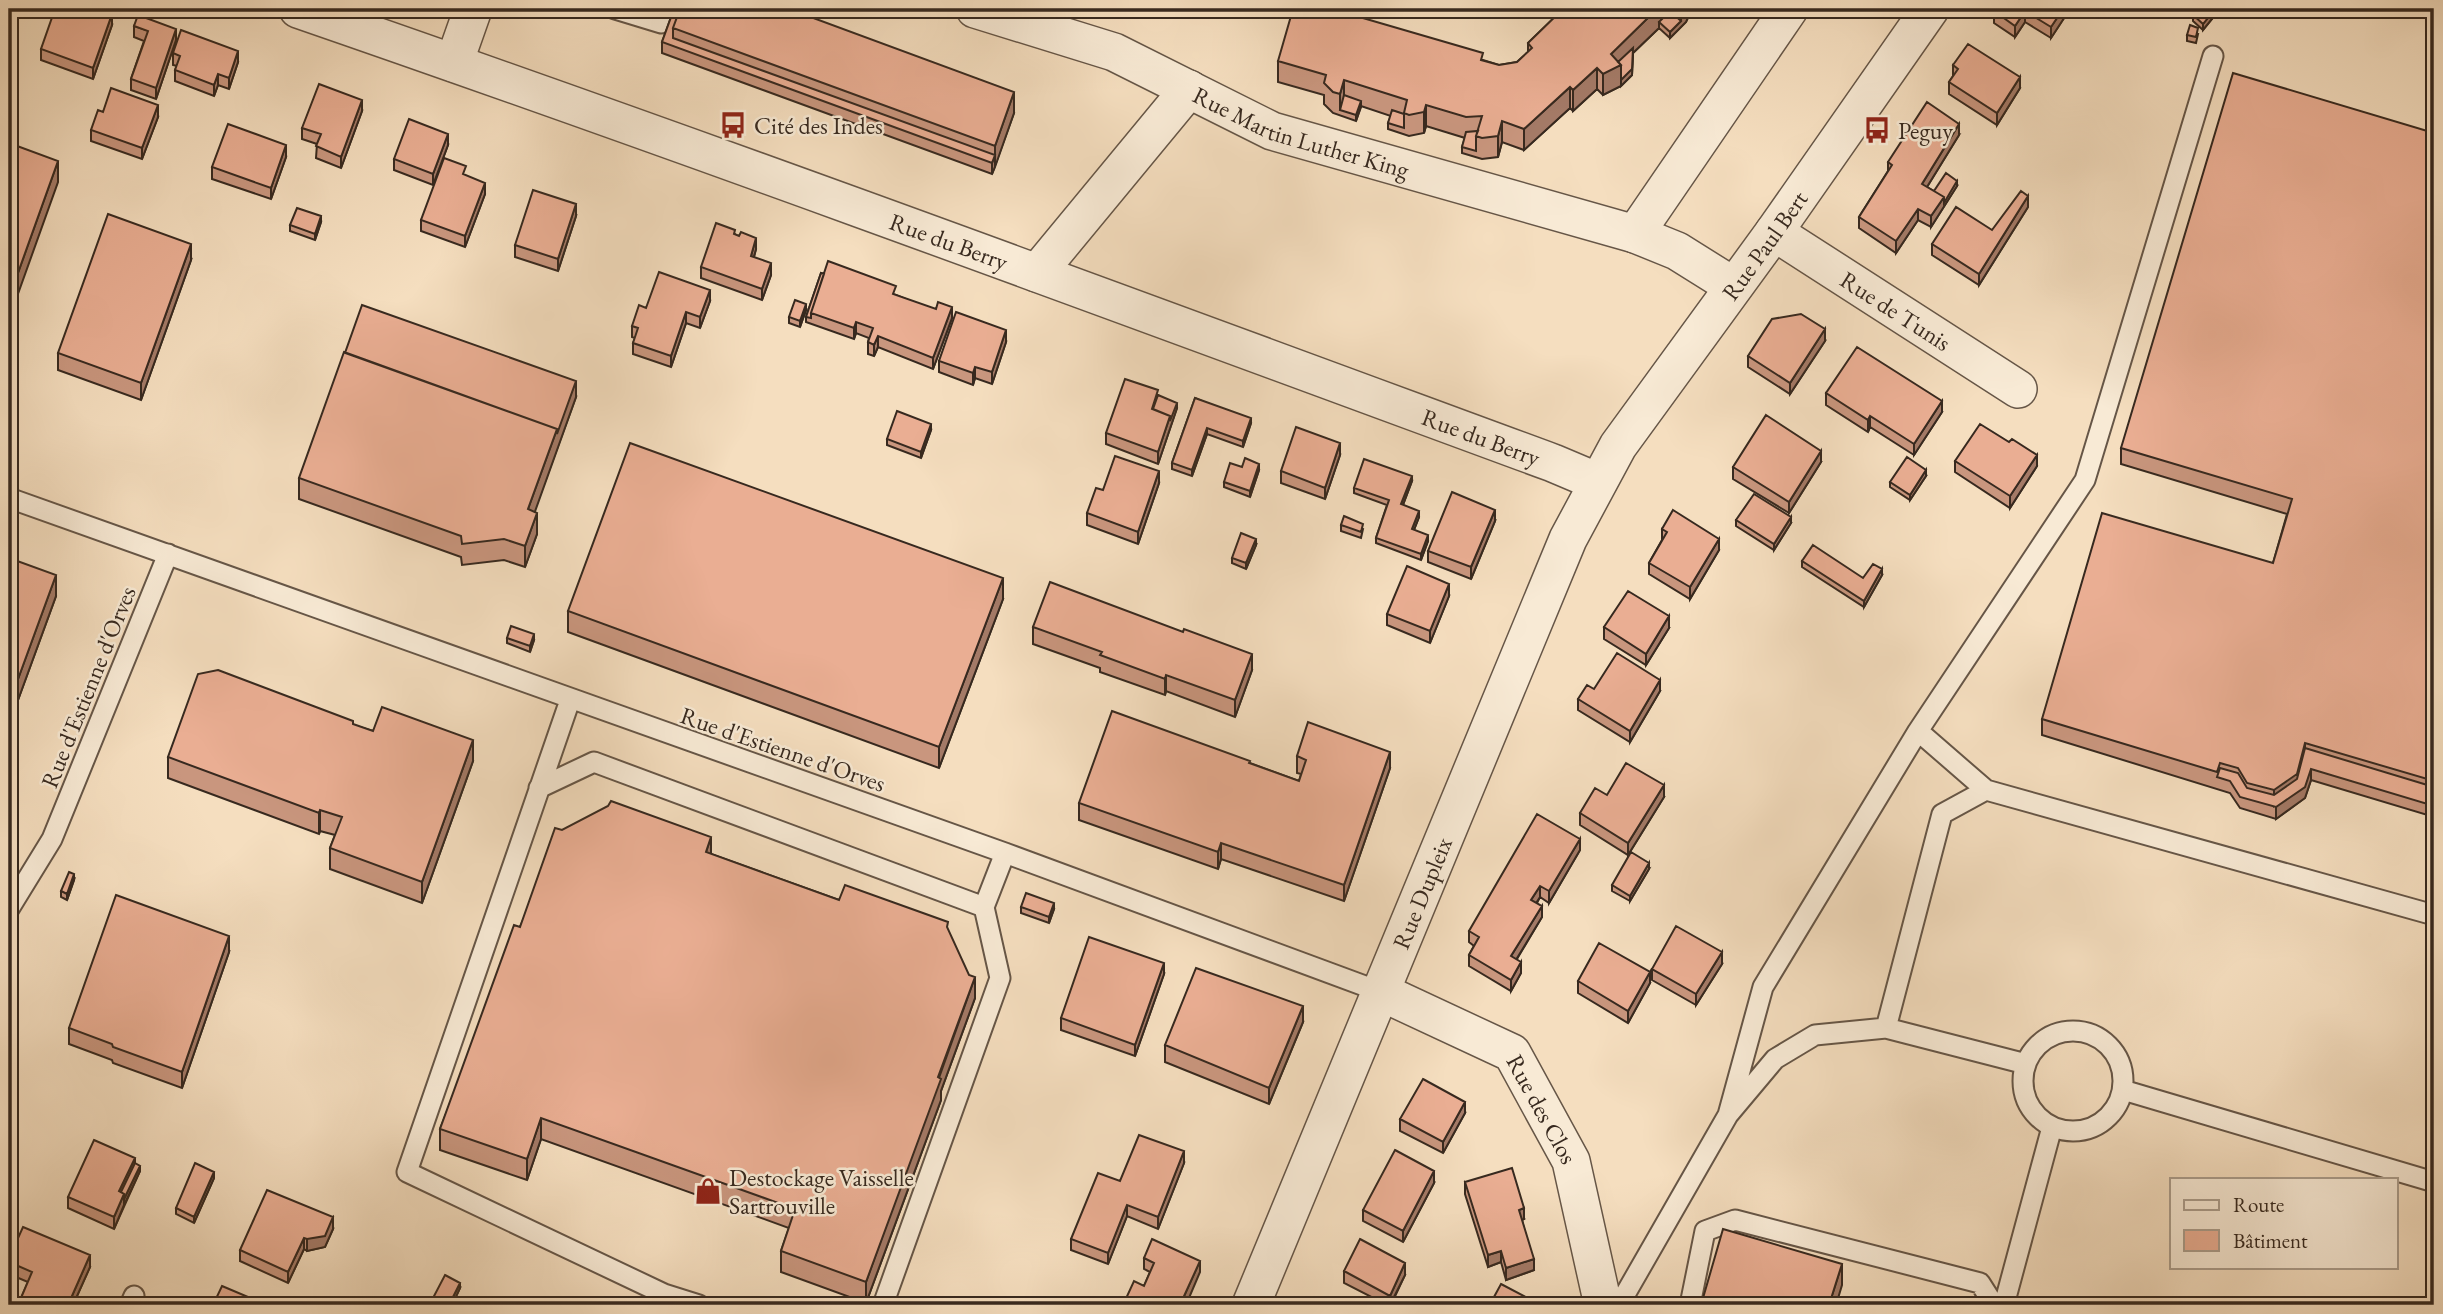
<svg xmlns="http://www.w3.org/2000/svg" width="2443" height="1314" viewBox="0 0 2443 1314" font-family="'EB Garamond',serif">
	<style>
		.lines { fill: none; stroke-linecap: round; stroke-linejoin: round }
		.lane-casing { stroke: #665647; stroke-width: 23 }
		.street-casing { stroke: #665647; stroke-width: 40 }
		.lane { stroke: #f8ead5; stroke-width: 19 }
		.street { stroke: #f8ead5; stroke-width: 37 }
		.wall { fill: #c9967e; stroke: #37291f; stroke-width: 2 }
		.shaded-wall { fill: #a47a67; stroke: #37291f; stroke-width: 2 }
		.building { fill: #eaae93; stroke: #37291f; stroke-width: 2 }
		.labels { text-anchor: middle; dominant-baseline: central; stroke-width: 5; stroke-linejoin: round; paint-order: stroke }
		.poi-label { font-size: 24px; fill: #37291f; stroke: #f8ead5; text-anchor: start }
		.street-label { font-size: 24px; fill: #37291f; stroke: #f8ead5 }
	</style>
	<rect width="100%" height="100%" fill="#f5debf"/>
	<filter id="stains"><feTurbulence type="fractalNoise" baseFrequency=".00286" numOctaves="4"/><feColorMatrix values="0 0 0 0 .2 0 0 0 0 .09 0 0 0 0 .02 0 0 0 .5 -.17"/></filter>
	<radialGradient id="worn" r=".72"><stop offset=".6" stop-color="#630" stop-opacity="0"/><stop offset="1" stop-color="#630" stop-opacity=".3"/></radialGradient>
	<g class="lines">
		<defs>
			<path id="lane" d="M615 9 661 23
				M9 498 1005 853 1381 992
				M570 700 407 1172 664 1294 699 1305
				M1918 731 1986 790
				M539 788 594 762 984 907
				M9 909 52 839 168 554
				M1886 1028 1942 814 1986 790 2434 915
				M2023 1081a50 50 0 1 1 100 0a50 50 0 1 1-100 0Z
				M2123 1090 2434 1182
				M1728 1115 1763 987 1918 731 2085 480 2213 56
				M130 1305 134 1296
				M883 1305 1000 978 984 907 1005 853
				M1619 1305 1728 1115 1775 1059 1815 1035 1886 1028 2026 1064
				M1690 1305 1705 1231 1735 1220 1980 1283 1994 1305
				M2004 1305 2052 1127"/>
			<g id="street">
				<path id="s1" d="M298 9C718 154 1135 309 1553 463L1598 482"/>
				<path id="s2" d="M975 9 1114 52 1272 131 1635 234 1789 9"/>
				<path d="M454 63 473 9"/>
				<path id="s3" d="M1774 232 2018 389"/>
				<path d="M1635 234 1677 251 1733 286"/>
				<path d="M1037 273 1189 89"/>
				<path id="s4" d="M1381 992 1512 1053 1571 1161 1603 1305"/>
				<path id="s5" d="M1251 1305 1568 539 1618 446 1774 232 1930 9"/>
			</g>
		</defs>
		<use href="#lane" class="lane-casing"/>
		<use href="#street" class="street-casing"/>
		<use href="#lane" class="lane"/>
		<use href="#street" class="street"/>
	</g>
	<path class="wall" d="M674 9 1014 113 992 174 662 53V42Z
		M1144 9H1170L1167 16Z
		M1563 9H1692L1686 22 1670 38 1659 28 1633 53 1632 75 1621 86 1603 95 1597 89 1573 111 1570 108 1524 150 1502 142 1498 157 1482 159 1462 153V147L1465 138 1426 126 1424 133 1409 136 1388 129V123L1391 116 1361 106 1356 121 1333 113 1324 104V95L1278 82V61L1483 60 1499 65 1517 62 1528 52V43Z
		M2070 9 2051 38 2025 22 2015 37 1994 23V11Z
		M2198 9H2220L2203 30 2193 21V15Z
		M112 25 93 79 41 60V49Z
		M134 26 176 40 156 99 131 90V79L144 41 134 37Z
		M2198 34 2196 43 2187 41V35Z
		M173 53 238 62 229 89 218 85 214 96 175 81V70L177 66 173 65Z
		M1953 65 2020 88 1997 125 1949 94V82L1953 76Z
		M362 111 341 168 316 158 317 144 302 139V128Z
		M158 117 142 159 91 141V130Z
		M2434 133V817L2311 780 2305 798 2276 819 2240 808 2230 793 2042 735V719L2273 563 2287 514 2121 464V448Z
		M1959 135 1927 187 1934 191 1957 186 1931 227 1918 220 1896 253 1859 228V217L1888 171V162Z
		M448 145 433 185 394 170V159Z
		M286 157 271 199 212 179V167Z
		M466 176 485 194 465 247 421 231V220Z
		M2028 207 1979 285 1932 255V244L1992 230Z
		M576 216 558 271 515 257V245Z
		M321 222 315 240 290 231V225Z
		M735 234 756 249 754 257 771 275 762 300 701 278V267Z
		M191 260 141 400 58 370V353Z
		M821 273 896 295 952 318 933 369 878 347 874 356 868 354V342L869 338 856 333 854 339 806 322V317Z
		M710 301 700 328 686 323 671 367 633 354V343L635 338 632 337V326L646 308Z
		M806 310 800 327 789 323V317Z
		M1825 341 1790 394 1748 367V356Z
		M1006 342 992 384 975 378 973 385 939 372V361Z
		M1826 393 1942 412 1914 455 1870 427 1868 432 1826 405Z
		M1158 395 1177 408 1158 464 1106 444V433Z
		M576 397 534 512 537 534 525 567 504 560 462 565 461 557 299 499V478Z
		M1195 398 1251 423 1243 447 1207 434 1192 476 1172 469V463Z
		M931 430 921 458 887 445V439Z
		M2009 442 2037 466 2010 508 1955 472V461Z
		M1340 455 1325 499 1281 483V471Z
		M1821 462 1789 513 1733 479V467Z
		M1242 467 1259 470 1250 497 1224 487V482Z
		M1926 476 1910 500 1890 487V482Z
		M1412 481 1403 505 1419 517 1414 530 1428 541 1421 560 1376 543V538L1387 505 1354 493V488Z
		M1159 483 1138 544 1087 525V513L1103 490Z
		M1736 520 1791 523 1774 550 1736 526Z
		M1495 521 1471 579 1428 562V551Z
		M1341 525 1363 529 1361 538 1341 531Z
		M1662 529 1719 550 1690 599 1649 574V563L1662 540Z
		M1256 545 1246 569 1232 563V558Z
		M9 558 56 596 14 711 9 709Z
		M1802 561 1863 578 1882 575 1864 607 1802 567Z
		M1449 596 1430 643 1387 625V614Z
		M1003 599 939 768 568 632V611Z
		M1033 627 1252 670 1235 717 1166 691 1165 695 1100 672V668L1033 644Z
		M1604 627 1669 628 1646 665 1604 639Z
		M507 638 534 640 530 652 507 643Z
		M1594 689 1660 691 1630 742 1578 710V699Z
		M353 725 473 761 422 903 330 869V848L335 835 320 831 319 834 168 778V757Z
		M1297 756 1390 768 1344 901 1221 859 1218 869 1079 820V803L1250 763 1299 781 1301 774 1297 773Z
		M1607 795 1664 797 1628 855 1580 825V813Z
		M562 830 711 854 839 900 948 931 975 998 941 1091V1100L866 1303 781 1272V1251L789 1228 541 1139 527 1180 440 1150V1129L520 927Z
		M1580 850 1549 903 1540 897 1537 903 1542 917 1517 959 1521 973 1511 991 1469 966V955L1474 946 1469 942V931Z
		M1649 869 1630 901 1612 891V885Z
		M74 880 67 900 61 897V891Z
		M1021 907 1054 909 1049 923 1021 913Z
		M229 952 182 1088 113 1063 112 1060 69 1044V1028Z
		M1722 964 1696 1005 1652 980V969Z
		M1164 974 1135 1056 1061 1030V1018Z
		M1578 981 1650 983 1628 1023 1578 993Z
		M1303 1022 1269 1104 1165 1062V1045Z
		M1465 1113 1443 1153 1400 1131V1119Z
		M135 1163 140 1171 114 1229 68 1208V1197Z
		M1184 1163 1158 1229 1127 1216 1108 1264 1071 1250V1239L1120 1181Z
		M214 1178 194 1223 176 1214V1208Z
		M1465 1182 1524 1219 1522 1220 1534 1270 1506 1280 1501 1262 1488 1267 1465 1194Z
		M1434 1183 1403 1242 1363 1221V1210Z
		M333 1229 325 1247 307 1251 304 1249 288 1283 240 1261V1250Z
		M9 1258 90 1267 73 1305H18L28 1282 9 1274Z
		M1144 1258 1200 1272 1144 1286 1150 1272 1144 1269Z
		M1344 1271 1405 1275 1391 1305H1387L1344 1283Z
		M460 1288 452 1305H437L433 1304V1298Z"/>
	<path class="shaded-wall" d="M16 9H20L9 42V31Z
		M1657 9H1670V17L1659 22V28L1633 53 1632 75 1621 86V65V86L1603 95V74L1611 54Z
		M1681 9H1692L1686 22 1670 38V32L1681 21Z
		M2063 9H2070L2051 38V27Z
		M2215 9H2220L2203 30V24Z
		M2025 11V22L2015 37V26Z
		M112 14V25L93 79V68Z
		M176 29V40L156 99V88Z
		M238 51V62L229 89V78Z
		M1597 68V89L1573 111V90Z
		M218 74V85L214 96V85Z
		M2020 77V88L1997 125V113Z
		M1344 80V101L1340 110V94Z
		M1570 87V108L1524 150V129Z
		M1014 92V113L995 167V146Z
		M362 100V111L341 168V157Z
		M1361 101V107L1356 121V115Z
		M158 105V117L142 159V148Z
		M1426 105V126L1424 133V112Z
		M1502 121V142L1498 157V136Z
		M1959 124V135L1922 195V184Z
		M448 134V145L433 185V174Z
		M286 145V157L271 199V188Z
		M995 155V167L992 174V163Z
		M58 161V182L9 319V298Z
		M1957 181V186L1931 227V216L1944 197Z
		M485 183V194L465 247V236Z
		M2028 196V207L1979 285V274Z
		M576 204V216L558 271V259Z
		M1918 209V220L1896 253V241Z
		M321 216V222L315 240V234Z
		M756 238V249L751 267V256Z
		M191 244V260L141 400V383Z
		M771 263V275L762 300V289Z
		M710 290V301L700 328V317Z
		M806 304V310L800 327V321Z
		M952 307V318L933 369V358Z
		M686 312V323L671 367V356Z
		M856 322V333L854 339V328Z
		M1825 329V341L1790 394V383Z
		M1006 330V342L992 384V372Z
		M878 336V347L874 356V345Z
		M975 367V378L973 385V373Z
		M576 381V397L528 531V509L557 429Z
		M1942 401V412L1914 455V444Z
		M1177 403V408L1158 464V452L1170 416Z
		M1870 416V427L1868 432V420Z
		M1251 418V423L1243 447V441Z
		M931 424V430L921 458V452Z
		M1207 428V434L1192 476V470Z
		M1340 443V455L1325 499V488Z
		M1821 451V462L1789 513V502Z
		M2037 455V466L2010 508V496Z
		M1259 464V470L1250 497V491Z
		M1926 470V476L1910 500V495Z
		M1159 471V483L1138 544V532Z
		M1412 476V481L1401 510V504Z
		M1495 510V521L1471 579V567Z
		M1419 511V517L1412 535V529Z
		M537 513V534L525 567V546Z
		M1791 517V523L1774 550V544Z
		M1428 535V541L1421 560V554Z
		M1256 539V545L1246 569V563Z
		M1719 539V550L1690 599V587Z
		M1882 569V575L1864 607V601Z
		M56 575V596L14 711V690Z
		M1003 578V599L939 768V747Z
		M1449 584V596L1430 643V631Z
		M1669 616V628L1646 665V654Z
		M534 634V640L530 652V646Z
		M1252 654V670L1235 717V700Z
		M1166 675V691L1165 695V679Z
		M1660 680V691L1630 742V731Z
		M473 740V761L422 903V882Z
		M2305 743V760L2297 790 2274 806V790Z
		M1390 752V768L1344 901V885Z
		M2311 769V780L2305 798 2276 819V807Z
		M1664 785V797L1628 855V843Z
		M320 810V831L319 834V813Z
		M711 837V858L706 852Z
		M1580 839V850L1549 903V891Z
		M1221 843V859L1218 869V852Z
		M1649 863V869L1630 901V896Z
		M74 874V880L67 900V894Z
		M1540 886V897L1531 911V900Z
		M1054 903V909L1049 923V917Z
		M1542 906V917L1511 968V956Z
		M229 936V952L182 1088V1072Z
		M1722 952V964L1696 1005V994Z
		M1521 962V973L1511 991V980Z
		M1164 963V974L1135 1056V1045Z
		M1650 972V983L1628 1023V1011Z
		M975 977V998L941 1091V1100L866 1303V1282Z
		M1303 1006V1022L1269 1104V1088Z
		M1465 1102V1113L1443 1153V1142Z
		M541 1118V1139L527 1180V1159Z
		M1184 1151V1163L1158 1229V1217Z
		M135 1158V1169L121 1198 119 1191Z
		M140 1166V1171L124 1205V1199Z
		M1434 1171V1183L1403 1242V1231Z
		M214 1172V1178L194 1223V1217Z
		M124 1194V1205L114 1229V1217Z
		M1127 1205V1216L1108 1264V1253Z
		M1524 1208V1219L1519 1221V1210Z
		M333 1217V1229L325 1247 307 1251V1239Z
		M304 1238V1249L288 1283V1272Z
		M1501 1251V1262L1488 1267V1255Z
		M90 1255V1267L73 1305H68Z
		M1534 1259V1270L1506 1280V1268Z
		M1200 1261V1272L1186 1305H1180Z
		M1405 1263V1275L1390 1305V1296Z
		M1842 1264V1285L1836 1305H1829Z
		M460 1283V1288L452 1305H449Z"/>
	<path class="building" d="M9 9H16L9 31Z
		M55 9H99L112 14 93 68 41 49Z
		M674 9H680L673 28V38L995 155 992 163 662 42Z
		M680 9H789L1014 92 995 146 673 28Z
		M1293 9H1332L1483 53 1481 60 1499 65 1517 62 1532 48 1528 43 1563 9H1657L1611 54 1621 65 1603 74 1597 68 1573 90 1570 87 1524 129 1502 121 1498 136 1482 138 1476 136 1482 116 1466 117 1426 105 1424 112 1409 115 1404 113 1407 100 1344 80 1340 94 1333 92 1324 83 1326 75 1278 61Z
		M1995 9H2063L2051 27 2025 11 2015 26 1994 11Z
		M2198 9H2215L2203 24 2193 15Z
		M1670 11 1681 21 1670 32 1659 22Z
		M138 15 176 29 156 88 131 79 148 31 134 26Z
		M2190 25 2198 28 2196 37 2187 35Z
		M181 30 238 51 229 78 218 74 214 85 175 70 180 56 173 53Z
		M1968 44 2020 77 1997 113 1949 82 1958 69 1953 65Z
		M1633 48 1632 69 1621 80V65L1618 62Z
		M2233 73 2434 133V781L2305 743 2297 774 2274 790 2247 783 2238 768 2220 763 2217 772 2042 719 2102 513 2273 563 2292 499 2121 448Z
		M319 84 362 100 341 157 316 146 321 134 302 128Z
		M111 88 158 105 142 148 91 130 98 110 103 112Z
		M1344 95 1361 101 1356 115 1340 110Z
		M1927 102 1959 124 1922 184 1944 197 1931 216 1918 209 1896 241 1859 217 1892 165 1888 162Z
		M1392 110 1404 114V128L1388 123Z
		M409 119 448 134 433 174 394 159Z
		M228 124 286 145 271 188 212 167Z
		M1478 131 1476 136V151L1462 147 1466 132Z
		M9 143 58 161 9 298Z
		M444 158 466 166 463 174 485 183 465 236 421 220Z
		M1946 173 1957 181 1944 203V197L1934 191Z
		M533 190 576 204 558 259 515 245Z
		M2021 191 2028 196 1979 274 1932 244 1956 207 1992 230Z
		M297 208 321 216 315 234 290 225Z
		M108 214 191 244 141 383 58 353Z
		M716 223 735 230 734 234 739 236 741 232 756 238 751 256 771 263 762 289 701 267Z
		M828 261 896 286 893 294 936 309 938 302 952 307 933 358 878 336 874 345 868 342 873 328 856 322 854 328 811 313Z
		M659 272 710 290 700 317 686 312 671 356 633 343 638 328 632 326 639 305 646 308Z
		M821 273 824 274 811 313V318L806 317Z
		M795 300 806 304 800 321 789 317Z
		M362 305 576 381 557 434V429L345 353Z
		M956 312 1006 330 992 372 975 367 973 373 939 361Z
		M1801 314 1825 329 1790 383 1748 356 1772 319Z
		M1857 347 1942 401 1914 444 1870 416 1868 420 1826 393Z
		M344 352 557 429 528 509 537 513 525 546 504 539 462 544 461 536 299 478Z
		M1125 379 1158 390 1152 409 1170 416 1158 452 1106 433Z
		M1158 395 1177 403 1170 421V416L1153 409Z
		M1195 398 1251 418 1243 441 1207 428 1192 470 1172 463Z
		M897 411 931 424 921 452 887 439Z
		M1766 415 1821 451 1789 502 1733 467Z
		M1980 424 2009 442 2012 439 2037 455 2010 496 1955 461Z
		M1296 427 1340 443 1325 488 1281 471Z
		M630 443 1003 578 939 747 568 611Z
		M1115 456 1159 471 1138 532 1087 513 1096 488 1103 490Z
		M1907 457 1926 470 1910 495 1890 482Z
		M1245 458 1259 464 1250 491 1224 482 1230 463 1242 467Z
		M1364 459 1412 476 1401 504 1419 511 1412 529 1428 535 1421 554 1376 538 1389 500 1354 488Z
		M1452 492 1495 510 1471 567 1428 551Z
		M1754 494 1791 517 1774 544 1736 520Z
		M1673 510 1719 539 1690 587 1649 563 1667 532 1662 529Z
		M1344 516 1363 524 1361 532 1341 525Z
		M1241 533 1256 539 1246 563 1232 558Z
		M1813 545 1863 578 1873 564 1882 569 1864 601 1802 561Z
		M9 558 56 575 14 690 9 688Z
		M1407 566 1449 584 1430 631 1387 614Z
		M1050 582 1183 632 1184 629 1252 654 1235 700 1166 675 1165 679 1100 655 1102 652 1033 627Z
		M1628 591 1669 616 1646 654 1604 627Z
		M511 626 534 634 530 646 507 638Z
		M1617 653 1660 680 1630 731 1578 699 1587 685 1594 689Z
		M218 670 353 721V724L373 731 382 707 473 740 422 882 330 848 342 817 320 810 319 813 168 757 198 674Z
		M1112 711 1250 761 1249 763 1299 781 1306 760 1297 756 1308 722 1390 752 1344 885 1221 843 1218 852 1079 803Z
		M2305 748 2434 787V806L2311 769 2305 787 2276 807 2240 797 2230 781 2217 777 2220 768 2238 773 2247 788 2274 795 2297 779Z
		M1626 763 1664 785 1628 843 1580 813 1595 788 1607 795Z
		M611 801 711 837 706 852 839 900 845 885 948 922 947 927 969 975 975 977 938 1077 941 1079 866 1282 781 1251 795 1209 541 1118 527 1159 440 1129 514 925 520 927 555 828 562 830 608 806Z
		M1537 814 1580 839 1549 891 1540 886 1531 900 1542 906 1511 956 1521 962 1511 980 1469 955 1479 937 1469 931Z
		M1631 852 1649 863 1630 896 1612 885Z
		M69 872 74 874 67 894 61 891Z
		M1026 893 1054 903 1049 917 1021 907Z
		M116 895 229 936 182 1072 113 1047 112 1044 69 1028Z
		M1676 926 1722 952 1696 994 1652 969Z
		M1089 937 1164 963 1135 1045 1061 1018Z
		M1599 943 1650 972 1628 1011 1578 981Z
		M1196 968 1303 1006 1269 1088 1165 1045Z
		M1423 1079 1465 1102 1443 1142 1400 1119Z
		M1139 1135 1184 1151 1158 1217 1127 1205 1108 1253 1071 1239 1098 1173 1120 1181Z
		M94 1140 135 1158 119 1191 124 1194 114 1217 68 1197Z
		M1395 1150 1434 1171 1403 1231 1363 1210Z
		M135 1163 140 1166 124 1199V1194L121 1192Z
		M195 1163 214 1172 194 1217 176 1208Z
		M1512 1168 1524 1208 1519 1210 1534 1259 1506 1268 1501 1251 1488 1255 1465 1182Z
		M267 1190 333 1217 325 1236 307 1239 304 1238 288 1272 240 1250Z
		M23 1227 90 1255 68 1305H18L32 1272 9 1262V1258Z
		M1723 1229 1842 1264 1829 1305H1701Z
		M1152 1239 1200 1261 1180 1305H1123L1134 1281 1144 1286 1154 1263 1144 1258Z
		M1360 1239 1405 1263 1390 1296 1344 1271Z
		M445 1275 460 1283 449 1305 433 1298Z
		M1501 1284 1541 1305H1493L1497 1299 1494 1297Z
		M222 1286 267 1305H213Z
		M1337 1299 1349 1305H1333Z"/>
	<defs>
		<symbol id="bus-bare" viewBox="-9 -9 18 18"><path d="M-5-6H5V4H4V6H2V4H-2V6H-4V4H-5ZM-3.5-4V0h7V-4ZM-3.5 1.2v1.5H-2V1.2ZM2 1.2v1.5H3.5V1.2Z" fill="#8f2418" stroke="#f8ead5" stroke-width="2.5" paint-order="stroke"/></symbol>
		<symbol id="shop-bare" viewBox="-9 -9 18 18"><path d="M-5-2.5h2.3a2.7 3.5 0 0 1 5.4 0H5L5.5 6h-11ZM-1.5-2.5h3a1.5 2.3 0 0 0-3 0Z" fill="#8f2418" stroke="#f8ead5" stroke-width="2.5" paint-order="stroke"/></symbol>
	</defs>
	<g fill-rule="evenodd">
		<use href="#bus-bare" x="714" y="106" width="38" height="38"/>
		<use href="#bus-bare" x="1858" y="111" width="38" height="38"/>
		<use href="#shop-bare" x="689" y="1172" width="38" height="38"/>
	</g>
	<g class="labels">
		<g class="poi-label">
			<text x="754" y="125">Cité des Indes</text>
			<text x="1898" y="130">Peguy</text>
			<text x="729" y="1177">Destockage Vaisselle<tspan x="729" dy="28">Sartrouville</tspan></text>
		</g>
		<g class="street-label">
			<text stroke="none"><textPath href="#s2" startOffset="350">Rue Martin Luther King</textPath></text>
			<text stroke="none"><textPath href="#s1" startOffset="691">Rue du Berry</textPath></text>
			<text stroke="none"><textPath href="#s5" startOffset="1183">Rue Paul Bert</textPath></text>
			<text stroke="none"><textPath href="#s3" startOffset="145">Rue de Tunis</textPath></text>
			<text stroke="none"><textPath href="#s1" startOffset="1258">Rue du Berry</textPath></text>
			<text transform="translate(88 687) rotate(-68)">Rue d'Estienne d'Orves</text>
			<text transform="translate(783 749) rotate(19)">Rue d'Estienne d'Orves</text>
			<text stroke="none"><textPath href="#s5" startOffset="446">Rue Dupleix</textPath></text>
			<text stroke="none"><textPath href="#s4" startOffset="208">Rue des Clos</textPath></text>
		</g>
	</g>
	<rect width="2443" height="1314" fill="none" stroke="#f5debf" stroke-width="35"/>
	<rect x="10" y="10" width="2422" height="1293" fill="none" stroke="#37291f" stroke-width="3.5"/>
	<rect x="18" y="18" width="2408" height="1279" fill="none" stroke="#37291f" stroke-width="2"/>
	<rect x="2170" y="1178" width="228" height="91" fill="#f8ead5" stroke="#ab9d8c" stroke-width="2"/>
	<rect x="2184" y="1200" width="35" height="10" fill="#f8ead5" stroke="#ab9d8c" stroke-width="2"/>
	<text x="2233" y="1212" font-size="21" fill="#37291f">Route</text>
	<rect x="2184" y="1230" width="35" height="21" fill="#eaae93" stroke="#ab9d8c" stroke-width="2"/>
	<text x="2233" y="1248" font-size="21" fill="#37291f">Bâtiment</text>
	<rect width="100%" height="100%" filter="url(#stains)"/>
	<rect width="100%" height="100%" fill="url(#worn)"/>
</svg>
